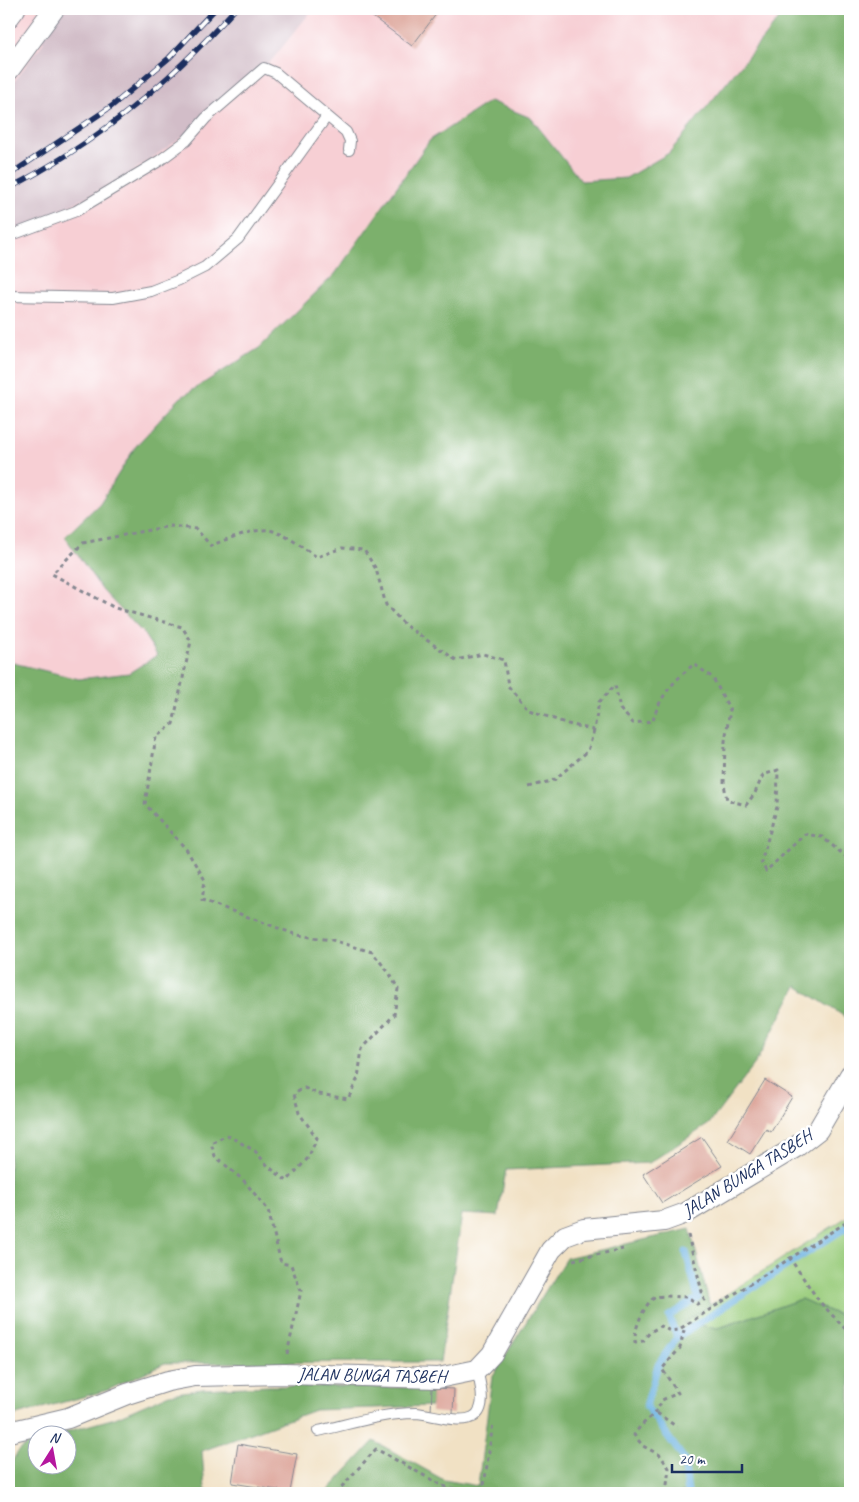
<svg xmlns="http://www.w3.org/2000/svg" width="859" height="1502" viewBox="0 0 859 1502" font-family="Caveat,sans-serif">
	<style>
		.built { fill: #f7cfd4 }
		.industrial { fill: #d2bdc8 }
		.green { fill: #9acc7c; stroke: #5a7e6d }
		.forest { fill: #7bb06c; stroke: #4b7065 }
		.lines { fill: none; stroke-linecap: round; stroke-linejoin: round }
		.stream { stroke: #69b0e0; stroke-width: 7 }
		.building { fill: #dba195 }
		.service-casing { stroke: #868891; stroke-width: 12 }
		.minor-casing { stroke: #868891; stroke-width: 22 }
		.path { stroke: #868891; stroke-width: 3; stroke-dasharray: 4 4; stroke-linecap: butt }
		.service { stroke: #fff; stroke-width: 10 }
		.minor { stroke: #fff; stroke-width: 20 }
		.rail-casing { stroke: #1b2f5e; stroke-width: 5.5 }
		.rail { stroke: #fff; stroke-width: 4; stroke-dasharray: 11; stroke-linecap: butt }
		.labels { text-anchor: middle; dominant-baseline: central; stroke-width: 5; stroke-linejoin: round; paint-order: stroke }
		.street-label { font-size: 18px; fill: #1b2f5e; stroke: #fff }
	</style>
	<rect width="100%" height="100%" fill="#fff"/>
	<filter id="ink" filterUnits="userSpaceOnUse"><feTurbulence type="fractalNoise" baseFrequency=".02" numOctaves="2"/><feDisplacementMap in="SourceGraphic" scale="10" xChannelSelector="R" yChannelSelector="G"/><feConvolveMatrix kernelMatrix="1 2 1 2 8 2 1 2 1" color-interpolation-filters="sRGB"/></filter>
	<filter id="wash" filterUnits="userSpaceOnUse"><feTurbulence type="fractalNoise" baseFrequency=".0096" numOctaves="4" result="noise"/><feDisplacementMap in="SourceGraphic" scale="20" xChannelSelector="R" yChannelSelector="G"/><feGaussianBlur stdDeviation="1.12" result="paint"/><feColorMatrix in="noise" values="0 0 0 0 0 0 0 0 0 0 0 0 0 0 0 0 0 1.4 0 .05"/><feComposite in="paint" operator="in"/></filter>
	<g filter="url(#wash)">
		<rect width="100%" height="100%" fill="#f1e1c4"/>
		<path class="built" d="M9 9H787L669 153 626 178 581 181 531 118 381 207 335 274 259 348 180 398 136 446 100 503 65 536 103 591 143 633 157 656 129 673 79 679 9 662Z"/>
		<path class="industrial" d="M61 9H313L272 60 194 129 123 178 28 227 9 233V88L43 43V31Z"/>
		<path class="green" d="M850 1215V1326L841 1316 801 1299 719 1328 682 1323Z"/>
		<path class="forest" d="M787 9H850V1020L797 986 756 1062 709 1124 649 1163 506 1170 498 1216 462 1214 440 1362 165 1363 108 1390 9 1417V662L79 679 129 673 157 655 143 633 103 591 65 537 100 503 136 446 180 398 259 348 335 274 430 140 490 101 531 118 581 181 626 178 669 153Z
			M690 1229 710 1306 683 1323 719 1328 801 1299 841 1316 850 1326V1493H326L374 1441 444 1480 478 1486 492 1377 566 1258Z
			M269 1386 432 1388V1406L315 1410 202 1451 205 1489 210 1493H9C9 1468 10 1449 37 1441L38 1464H68V1434H58L115 1418 170 1394 202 1389Z"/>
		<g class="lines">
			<path class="stream" d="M677 1337 669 1316 698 1298 686 1252
				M688 1493 684 1459 646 1406 658 1365 677 1337 850 1225"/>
		</g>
		<g id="blocks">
			<path class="building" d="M362 9H440L412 46Z
				M765 1080 792 1097 771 1132 766 1129 750 1154 728 1140Z
				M702 1137 722 1166 662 1203 643 1174Z
				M432 1388 454 1389 453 1414 431 1412Z
				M238 1444 297 1454 290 1492 232 1483Z"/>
		</g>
	</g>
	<g filter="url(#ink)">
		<use href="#blocks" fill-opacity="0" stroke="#868891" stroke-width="1"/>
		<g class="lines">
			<defs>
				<path id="service" d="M9 236 76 211 159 161 186 141 206 118 264 68 276 73 346 132 350 141 349 150
					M9 296 113 298 151 291 179 280 205 267 238 239 327 116
					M318 1431C350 1424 382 1413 416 1413 431 1414 459 1424 473 1417 488 1409 480 1383 477 1370"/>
				<path id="minor" d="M9 17 15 9
					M9 70 54 9
					M9 1432 68 1418 127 1394 168 1381 195 1376 284 1374 438 1378 477 1370 492 1354 551 1250 565 1236 584 1229 664 1221 686 1213 796 1147 818 1130 850 1075"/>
			</defs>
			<use href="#service" class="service-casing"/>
			<use href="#minor" class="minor-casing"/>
			<path class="path" d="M529 787 554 780 588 751 594 730
				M688 1235 704 1300 697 1304 688 1297C678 1297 665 1295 656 1297 645 1301 633 1331 635 1342L643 1341 650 1332 661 1326 670 1331 678 1330 850 1220
				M789 1257 819 1301 850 1334
				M573 1260 623 1249
				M287 1354 301 1291 291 1265 281 1263 268 1210 244 1181 215 1156 211 1143 227 1135 255 1151 269 1167 287 1181 308 1158 317 1138 299 1113 294 1094 304 1088 319 1094 348 1099 358 1078 362 1049 394 1015 398 989 390 974 372 952 332 940 297 935 202 900 205 880 186 849 145 804 156 737 173 724 191 641 182 627 115 608 52 574 83 543 170 526 196 529 211 546C223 540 256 528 269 530 285 533 303 548 317 557L342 548 364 550 376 569 386 605 406 626 456 660 483 654 504 660 508 686 529 710 568 724 594 730 599 702 615 685 620 709 633 723 653 721C659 696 675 680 694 664L713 678 730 710 725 741 724 784 727 800 746 805 755 793 763 775 778 770 777 807 761 862 766 871 805 834 822 837 850 860
				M657 1413 677 1427
				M336 1493 376 1449 443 1486 472 1493
				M438 1493 443 1486
				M483 1493 493 1423
				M666 1493 669 1468 660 1455 643 1446 634 1435C644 1419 655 1418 662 1400L678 1393 662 1369 680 1348 685 1326"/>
			<use href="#service" class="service"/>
			<use href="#minor" class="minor"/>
			<defs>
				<path id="rail" d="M9 175 112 106 169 58 215 9
					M9 188C96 144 171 81 235 9"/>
			</defs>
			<use href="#rail" class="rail-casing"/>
			<use href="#rail" class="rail"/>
		</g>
	</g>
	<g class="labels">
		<g class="street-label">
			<text transform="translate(747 1173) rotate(-32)">JALAN BUNGA TASBEH</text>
			<text transform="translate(372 1375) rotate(1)">JALAN BUNGA TASBEH</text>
		</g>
	</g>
	<rect width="859" height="1502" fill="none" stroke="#fff" stroke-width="30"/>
	<g transform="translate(52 1450) rotate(11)"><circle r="24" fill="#ffffff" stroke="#a4acbf"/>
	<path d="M0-4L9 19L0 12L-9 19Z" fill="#b5179e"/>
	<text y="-8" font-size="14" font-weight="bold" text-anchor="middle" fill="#1b2f5e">N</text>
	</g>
	<path d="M672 1464v8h70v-8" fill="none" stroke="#1b2f5e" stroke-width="2.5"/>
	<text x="679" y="1464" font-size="15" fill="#1b2f5e" stroke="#ffffff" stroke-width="4" paint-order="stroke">20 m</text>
</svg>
